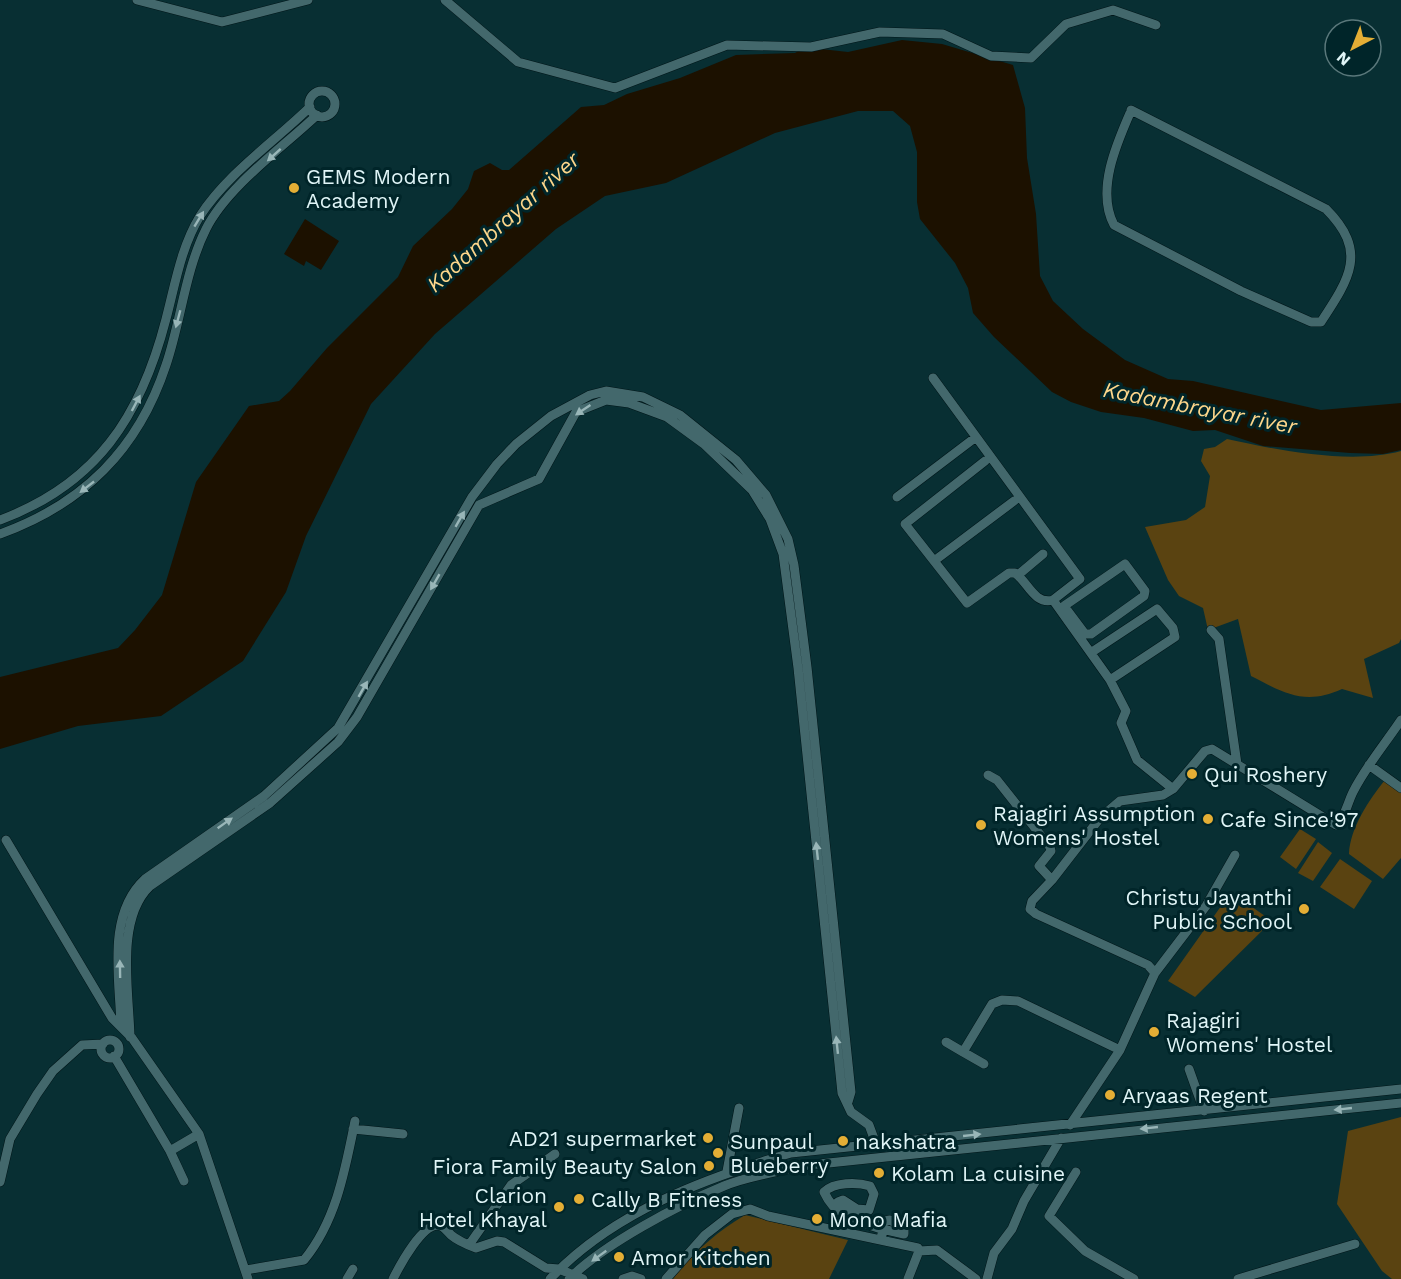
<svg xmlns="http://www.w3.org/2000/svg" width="1401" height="1279" viewBox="0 0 1401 1279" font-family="'Work Sans',sans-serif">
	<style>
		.green { fill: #5a4311 }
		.water { fill: #1c1100 }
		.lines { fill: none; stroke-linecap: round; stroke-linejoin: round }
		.minor-casing { stroke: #001619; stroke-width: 10 }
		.minor { stroke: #43686c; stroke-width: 9 }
		.oneway { fill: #99b6b8 }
		.poi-dot { fill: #e4ae35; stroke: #002529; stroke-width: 2 }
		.labels { text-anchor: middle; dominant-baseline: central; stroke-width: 6; stroke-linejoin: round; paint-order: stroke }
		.poi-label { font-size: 21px; fill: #e0f5f7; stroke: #002529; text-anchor: start }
		.water-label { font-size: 22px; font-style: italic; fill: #fcd68b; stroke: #002529 }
	</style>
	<rect width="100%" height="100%" fill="#082f33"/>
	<path class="green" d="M1227 439C1277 450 1351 465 1401 451V639L1399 643 1364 659 1373 698 1342 689C1305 706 1284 693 1251 676L1238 619 1208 630 1203 608 1179 596 1168 580 1145 527 1186 520 1205 507 1210 476 1201 461 1204 449 1215 447Z
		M1385 780 1401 792V858L1383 879 1349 854C1350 828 1369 800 1385 780Z
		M1300 829 1316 839 1296 869 1280 857Z
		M1318 842 1332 853 1313 881 1298 873Z
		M1340 859 1372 881 1354 909 1320 887Z
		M1231 892 1272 921 1195 997 1168 981Z
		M1401 1117V1279H1392L1382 1271 1337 1204 1348 1131Z
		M745 1215 848 1240 829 1279H673C694 1252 715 1233 745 1215Z"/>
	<path class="water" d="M902 40 942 44 1013 65 1025 108 1027 158 1036 214 1040 276 1053 301 1083 329 1125 360 1168 379 1193 381 1321 410 1401 403V450L1383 454 1350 453 1263 446 1215 430 1193 431 1144 418 1101 412 1071 402 1052 392 994 337 973 313 968 288 955 263 920 219 917 202V152L910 126 893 111H858L775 133 666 183 605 196 556 229 435 334 371 404 306 536 286 592 243 661 161 716 78 726 0 749V677L118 648 135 630 162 595 196 482 249 406 279 401 290 391 327 348 398 277 413 246 452 209 468 189 474 171 490 163 502 170H509L581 107 604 105 627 94 680 78 736 55 795 53 802 49H821L848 52Z
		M305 219 339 241 321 270 306 261 304 266 284 254Z"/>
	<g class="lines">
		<defs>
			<path id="minor" d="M137 0 222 22 308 0
				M445 0 518 62 615 88 727 45 811 47 880 32 943 34 991 56 1031 58 1066 24 1113 10 1156 25
				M309 104a13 13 0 1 1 26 0a13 13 0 1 1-26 0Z
				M1130 113C1116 145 1096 191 1114 225L1241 291 1311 322H1321C1350 278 1368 251 1326 209L1131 110
				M933 378 1080 579 1053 600 1110 680 1126 711 1121 723 1137 760 1173 789 1163 795 1120 801 1100 818 1052 880 1032 901 1030 909 1036 914 1148 965 1155 973 1120 1050 1070 1125
				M985 461 905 524 967 603 1009 573H1015C1028 582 1034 605 1053 600
				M897 497 976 437
				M0 520C97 484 141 416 166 319 175 285 181 247 200 216 227 174 274 142 310 107
				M0 534C83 504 138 450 166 365 181 321 185 271 206 229 227 187 282 148 317 115
				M934 561 1014 501
				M1125 564 1145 591 1144 596 1091 634H1085L1064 606Z
				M1018 575 1043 554
				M1211 630 1219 639 1237 764
				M1092 652 1157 609 1173 628 1175 637 1110 680
				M1369 765 1401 788
				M988 775 997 780 1050 847 1051 851 1039 866 1052 880
				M1173 789 1205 751 1212 749 1336 825C1346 816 1347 804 1353 792 1366 766 1385 744 1401 720
				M6 840 112 1018 132 1038 199 1134 248 1279
				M1155 973 1206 906 1235 855
				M121 1027C120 979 106 915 145 879L264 796 338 728 472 497 497 464 516 444 551 416 590 395 606 391 643 397 680 415 736 460 766 495 788 539 794 565 807 667 851 1092 848 1102
				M130 1037C129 992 115 919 150 886L270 803 338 742 357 717 479 505 539 479 576 412 606 400 629 403 667 417 704 444 752 490 770 519 783 554 798 668 842 1093 851 1112 869 1125 876 1144
				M101 1049a9 9 0 1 1 18 0a9 9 0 1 1-18 0Z
				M946 1042 963 1052 992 1004 1002 1000 1018 1001 1120 1050
				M963 1052 984 1064
				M114 1056 170 1151 199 1134
				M1189 1069 1204 1111
				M353 1129 403 1134
				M170 1151 184 1181
				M727 1171 739 1108
				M1076 1172 1049 1216 1085 1251 1134 1279
				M0 1182 10 1139 37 1094 53 1071 82 1045 103 1044
				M882 1239V1229C857 1221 836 1218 824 1192 834 1182 857 1182 870 1186L874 1194 869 1210 857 1209 843 1200 838 1202 839 1208 876 1223 890 1220 904 1228V1234L882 1229
				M469 1245 511 1185 555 1154
				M919 1251 937 1250 976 1279
				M246 1270 304 1260C336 1221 345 1171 355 1121
				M347 1279 353 1269
				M393 1279C399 1267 424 1219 441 1226 445 1228 448 1232 451 1235 458 1241 468 1245 476 1248L497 1241 504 1242 546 1268 559 1269 583 1279
				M550 1279C613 1212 705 1178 791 1153L1401 1089
				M569 1279C604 1244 678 1205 724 1186 747 1176 775 1173 800 1166L1401 1103
				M623 1279 632 1276 641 1279
				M666 1279 705 1235 732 1214 750 1209 768 1216 918 1248 919 1251 908 1279
				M987 1279 994 1253 1012 1229 1024 1201 1061 1138
				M1238 1279 1355 1244"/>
		</defs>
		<use href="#minor" class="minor-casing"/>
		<use href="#minor" class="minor"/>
	</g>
	<defs><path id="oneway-solid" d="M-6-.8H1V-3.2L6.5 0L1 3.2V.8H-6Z" transform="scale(1.5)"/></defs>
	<g class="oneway">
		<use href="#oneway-solid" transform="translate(274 155) rotate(138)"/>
		<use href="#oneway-solid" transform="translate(199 219) rotate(-59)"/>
		<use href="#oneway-solid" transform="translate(178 319) rotate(105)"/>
		<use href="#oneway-solid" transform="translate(136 403) rotate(-62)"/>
		<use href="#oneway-solid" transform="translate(583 410) rotate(146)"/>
		<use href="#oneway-solid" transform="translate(87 487) rotate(142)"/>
		<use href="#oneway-solid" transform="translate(460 519) rotate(-60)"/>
		<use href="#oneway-solid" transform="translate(435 582) rotate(120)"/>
		<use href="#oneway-solid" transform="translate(363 689) rotate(-60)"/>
		<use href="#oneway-solid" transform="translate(225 823) rotate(-35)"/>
		<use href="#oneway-solid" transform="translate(817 851) rotate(-96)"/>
		<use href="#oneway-solid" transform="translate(120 969) rotate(-91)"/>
		<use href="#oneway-solid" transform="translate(837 1045) rotate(-96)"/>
		<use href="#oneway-solid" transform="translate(1343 1109) rotate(174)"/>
		<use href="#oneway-solid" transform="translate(1149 1128) rotate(174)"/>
		<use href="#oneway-solid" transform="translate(972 1135) rotate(-6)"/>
		<use href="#oneway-solid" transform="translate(599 1256) rotate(144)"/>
	</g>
	<g class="poi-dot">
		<circle cx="294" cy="188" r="6"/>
		<circle cx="1192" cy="774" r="6"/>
		<circle cx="1208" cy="819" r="6"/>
		<circle cx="981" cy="825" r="6"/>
		<circle cx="1304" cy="909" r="6"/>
		<circle cx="1154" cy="1032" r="6"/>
		<circle cx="1110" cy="1095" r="6"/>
		<circle cx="708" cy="1138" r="6"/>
		<circle cx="843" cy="1141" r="6"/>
		<circle cx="718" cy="1153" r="6"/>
		<circle cx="709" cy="1166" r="6"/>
		<circle cx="879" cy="1173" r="6"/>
		<circle cx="579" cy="1199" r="6"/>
		<circle cx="559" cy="1207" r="6"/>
		<circle cx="817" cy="1219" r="6"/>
		<circle cx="619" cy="1257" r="6"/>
	</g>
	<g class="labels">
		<g class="poi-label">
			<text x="306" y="176">GEMS Modern<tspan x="306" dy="24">Academy</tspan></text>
			<text x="1204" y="774">Qui Roshery</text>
			<text x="993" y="813">Rajagiri Assumption<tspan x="993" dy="24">Womens' Hostel</tspan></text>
			<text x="1220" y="819">Cafe Since'97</text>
			<text x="1292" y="897" text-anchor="end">Christu Jayanthi<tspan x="1292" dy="24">Public School</tspan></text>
			<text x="1166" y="1020">Rajagiri<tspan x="1166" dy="24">Womens' Hostel</tspan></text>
			<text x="1122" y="1095">Aryaas Regent</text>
			<text x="696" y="1138" text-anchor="end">AD21 supermarket</text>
			<text x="730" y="1141">Sunpaul<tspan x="730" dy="24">Blueberry</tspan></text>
			<text x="855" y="1141">nakshatra</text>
			<text x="697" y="1166" text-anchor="end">Fiora Family Beauty Salon</text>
			<text x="891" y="1173">Kolam La cuisine</text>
			<text x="547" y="1195" text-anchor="end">Clarion<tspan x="547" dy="24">Hotel Khayal</tspan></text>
			<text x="591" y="1199">Cally B Fitness</text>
			<text x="829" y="1219">Mono Mafia</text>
			<text x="631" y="1257">Amor Kitchen</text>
		</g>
		<g class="water-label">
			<text transform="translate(503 222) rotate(-42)">Kadambrayar river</text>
			<text transform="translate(1200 408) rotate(11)">Kadambrayar river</text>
		</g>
	</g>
	<g transform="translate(1353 48) rotate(222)"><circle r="28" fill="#002529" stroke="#5a787b" stroke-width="1.5"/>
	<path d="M0-4.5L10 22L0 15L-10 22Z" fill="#e4ae35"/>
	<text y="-9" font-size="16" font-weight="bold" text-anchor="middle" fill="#e0f5f7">N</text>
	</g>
</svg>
